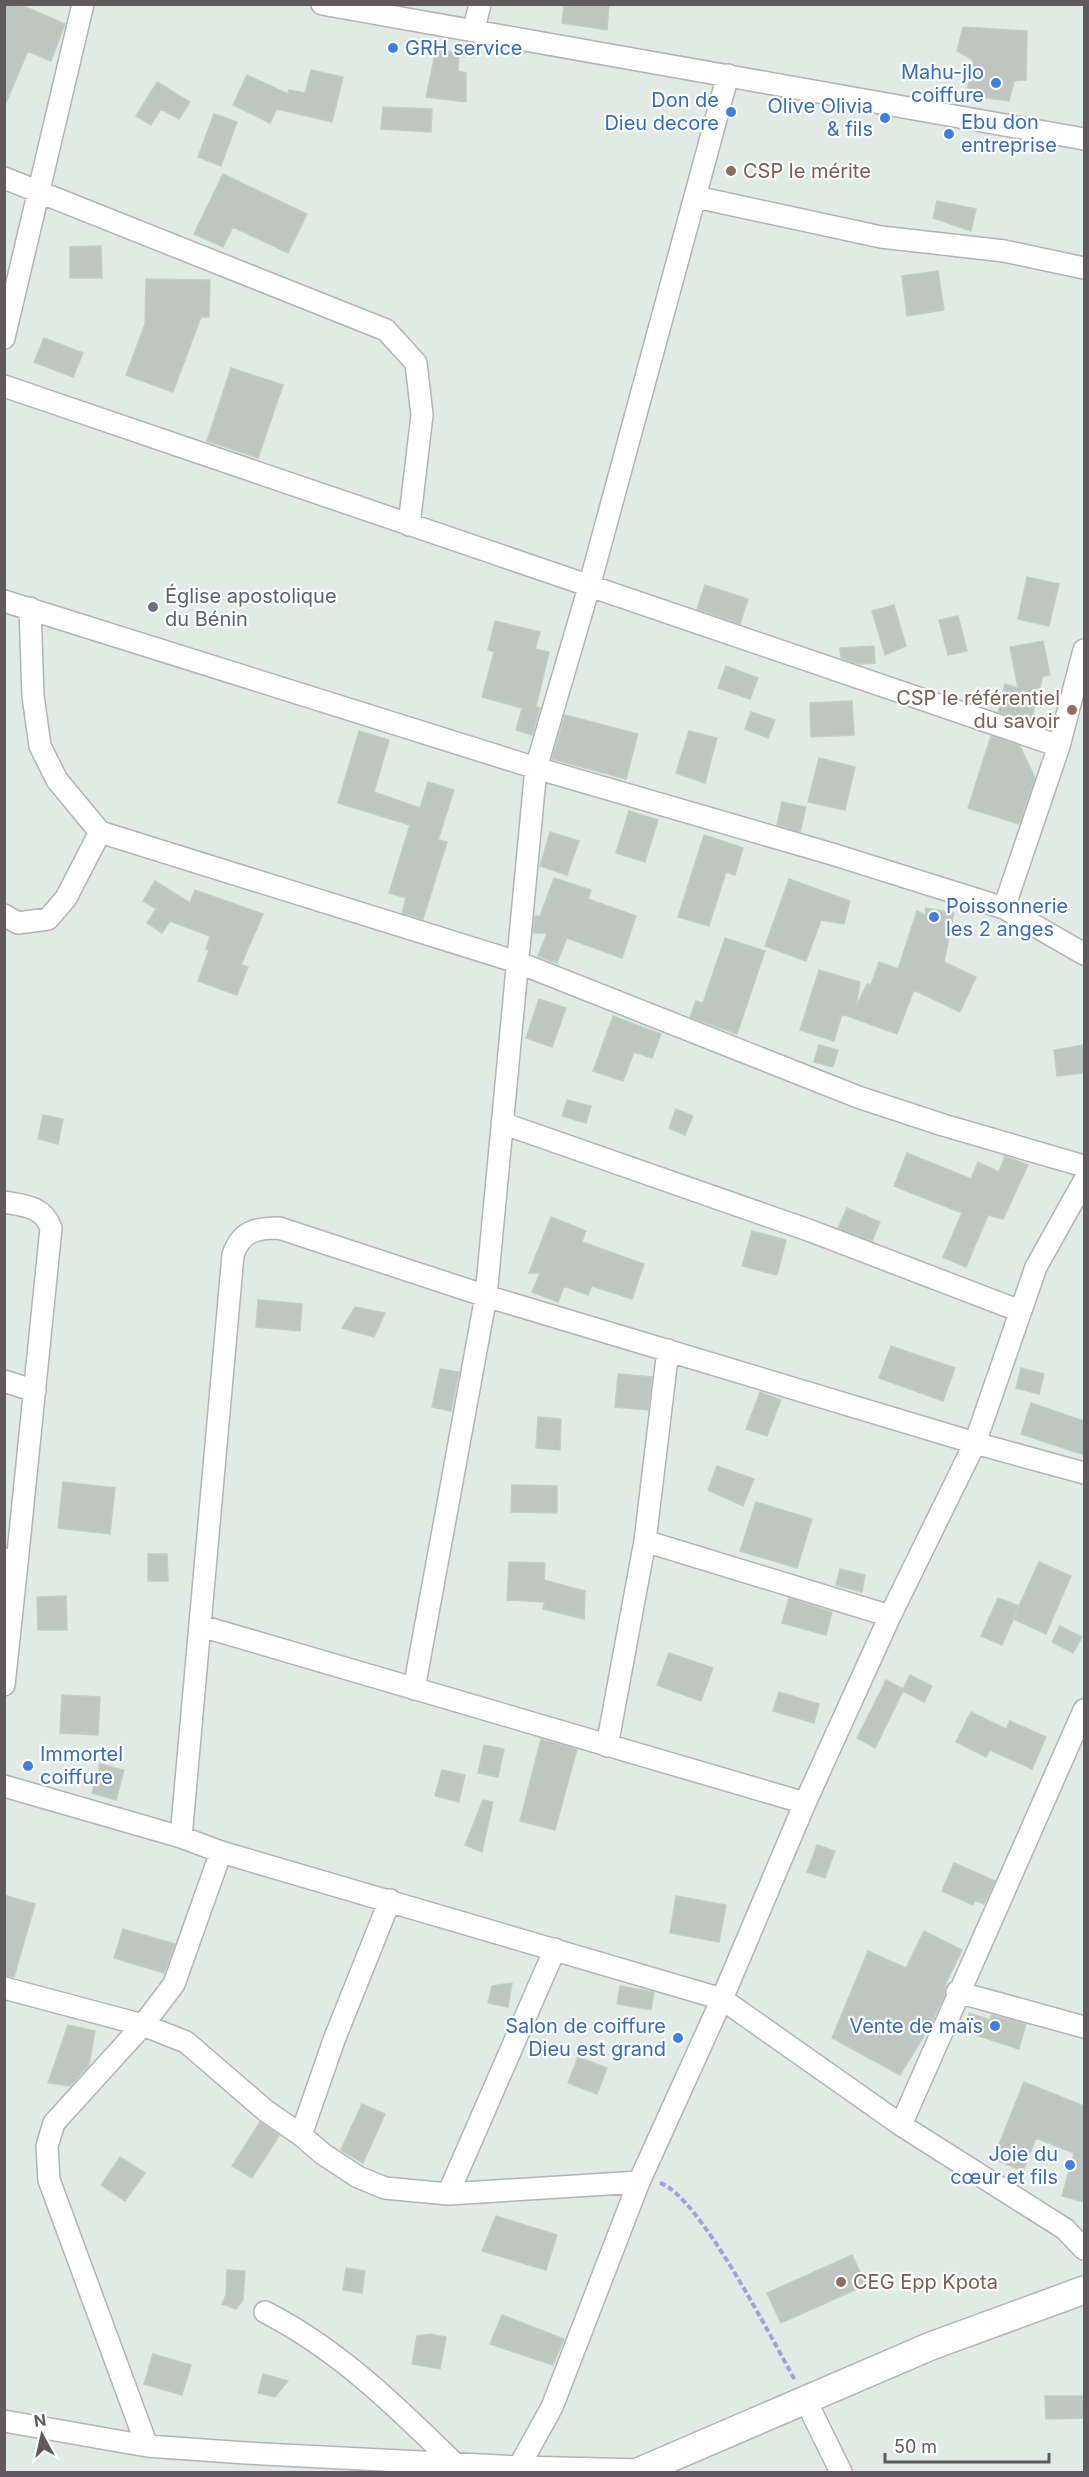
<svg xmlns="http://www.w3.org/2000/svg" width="1089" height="2477" viewBox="0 0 1089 2477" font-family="Inter,sans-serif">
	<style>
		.building { fill: #bdc6c0; stroke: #bfcfc6; stroke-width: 1.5 }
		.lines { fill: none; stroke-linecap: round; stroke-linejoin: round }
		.minor-casing { stroke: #b7b1b5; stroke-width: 24 }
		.tertiary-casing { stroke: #b7b1b5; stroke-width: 30 }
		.path { stroke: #a3a3d1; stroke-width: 4; stroke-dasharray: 6 3; stroke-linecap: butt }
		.minor { stroke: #fff; stroke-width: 21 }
		.tertiary { stroke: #fff; stroke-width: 27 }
		.shop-dot { fill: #3f7fe0; stroke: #fff; stroke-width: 2 }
		.education-dot { fill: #8d6e63; stroke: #fff; stroke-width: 2 }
		.worship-dot { fill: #6b7280; stroke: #fff; stroke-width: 2 }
		.labels { text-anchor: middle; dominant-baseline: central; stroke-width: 4.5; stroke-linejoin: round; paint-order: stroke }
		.shop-label { font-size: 20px; fill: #366cbe; stroke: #fff; text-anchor: end }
		.education-label { font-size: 20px; fill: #785e54; stroke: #fff; text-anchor: start }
		.worship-label { font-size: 20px; fill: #5b616d; stroke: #fff; text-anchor: start }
	</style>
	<rect width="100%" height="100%" fill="#e0ebe6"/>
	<path class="building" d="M4 4H19L65 24 51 61 28 51 5 105Z
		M564 4H609L607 30 562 23Z
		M963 27 1027 31 1026 80 1014 81 1009 101 966 95 973 60 957 51Z
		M436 49 459 53 458 71 466 73V102L426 97Z
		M311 70 343 77 332 122 277 109 270 123 233 105 247 75 288 94 289 90 305 93Z
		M157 82 190 102 179 119 161 109 151 125 136 116Z
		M383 107 432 109 431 132 381 129Z
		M214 114 237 122 221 166 198 157Z
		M223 174 307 214 288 253 233 227 223 247 194 234Z
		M937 201 976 209 971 231 933 218Z
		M101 246 102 278H70V247Z
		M938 271 944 310 907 316 902 276Z
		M146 279 210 280 209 317H201L173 392 126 375 145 324Z
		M44 338 83 353 73 377 34 362Z
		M231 368 283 385 258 458 207 441Z
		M1027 577 1059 584 1049 626 1018 619Z
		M705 585 748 599 740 624 697 609Z
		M894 605 906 646 885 655 872 611Z
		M958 616 967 651 948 655 939 620Z
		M495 621 540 632 535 649 549 652 536 707 540 708 532 735 516 730 522 708 482 697 494 652 488 650Z
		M1043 641 1050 675 1043 676 1031 721 998 712 1005 684 1018 688 1010 647Z
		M874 646 875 663 858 664 841 658 840 648Z
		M726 666 758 678 750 699 718 688Z
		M852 701 854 735 811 737 810 703Z
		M751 712 775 720 768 738 745 729Z
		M565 715 638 734 626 779 552 759Z
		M359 731 389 740 374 792 420 808 428 782 454 790 438 840 447 842 423 919 402 913 406 898 389 893 410 825 338 803Z
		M689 731 717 738 705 783 676 773Z
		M991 736 1020 746 1035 778 1019 824 968 808Z
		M819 758 855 767 845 810 808 802Z
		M782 802 806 807 800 832 777 825Z
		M629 811 658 820 645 862 616 853Z
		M550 832 579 841 567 875 540 866Z
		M704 835 743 848 735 875 726 872 709 926 678 917Z
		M554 878 591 890 588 899 636 916 622 958 567 938 557 963 538 956 547 933H533L535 916H540Z
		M789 879 850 901 844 924 821 920 806 961 765 946Z
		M155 881 190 903 195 890 263 914 241 965 248 967 237 995 198 981 209 950 206 949 210 936 170 921 162 933 147 923 156 909 143 901Z
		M926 908 954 913 944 962 976 977 960 1012 914 990 897 1034 842 1014 834 1041 800 1030 819 970 860 982 856 1007 867 984 871 985 879 962 898 969 917 911 925 915Z
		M725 938 765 951 737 1034 690 1017 696 1001 703 1003Z
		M539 999 566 1008 552 1047 526 1038Z
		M613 1016 661 1034 652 1058 634 1052 623 1081 593 1071Z
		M819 1045 838 1050 833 1067 814 1062Z
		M1084 1045V1073L1057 1076 1054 1050Z
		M567 1100 591 1106 586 1123 562 1116Z
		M676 1109 693 1116 685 1135 669 1128Z
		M43 1115 63 1119 58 1144 38 1139Z
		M907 1153 971 1179 978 1162 999 1172 1005 1156 1028 1165 1003 1219 988 1215 966 1267 943 1257 962 1213 894 1186Z
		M847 1208 880 1222 872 1241 838 1228Z
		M551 1217 586 1231 582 1242 644 1264 632 1299 592 1286 588 1295 564 1286 558 1302 532 1292 540 1273H529Z
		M752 1231 786 1240 777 1275 742 1266Z
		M258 1300 302 1304 300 1331 256 1327Z
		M355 1307 385 1313 374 1337 342 1328Z
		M891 1346 955 1368 943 1401 879 1378Z
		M1021 1368 1044 1374 1039 1394 1016 1388Z
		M440 1369 459 1372 451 1411 432 1407Z
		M618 1374 652 1377 648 1410 615 1407Z
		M760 1392 781 1400 767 1436 746 1429Z
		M1031 1403 1084 1421V1455L1021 1434Z
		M538 1417 561 1419 560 1450 536 1448Z
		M717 1466 754 1479 743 1506 708 1490Z
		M63 1482 115 1488 110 1534 58 1528Z
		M512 1485 557 1486V1513L511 1512Z
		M756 1502 812 1519 797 1568 740 1551Z
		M148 1554H167L168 1581H148Z
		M509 1562 545 1563 544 1580 585 1591 584 1619 543 1609 545 1602 507 1600Z
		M1039 1562 1071 1576 1046 1634 1013 1619Z
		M840 1569 865 1575 862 1592 836 1585Z
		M66 1596 67 1630H38L37 1597Z
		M789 1598 832 1612 826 1635 782 1623Z
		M998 1598 1019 1606 1002 1645 981 1636Z
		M1060 1626 1082 1637 1073 1653 1052 1642Z
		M669 1653 713 1668 701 1701 657 1685Z
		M910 1675 932 1686 924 1702 903 1691 875 1748 857 1738 886 1680 903 1689Z
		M779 1692 819 1704 814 1723 773 1711Z
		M62 1695 100 1697 98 1735 60 1733Z
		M971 1712 1006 1729 1010 1721 1046 1737 1032 1769 990 1750 986 1757 956 1742Z
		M541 1739 577 1749 555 1830 520 1821Z
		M484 1745 504 1749 498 1777 478 1773Z
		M100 1764 124 1770 116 1800 92 1793Z
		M442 1770 465 1775 459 1802 435 1796Z
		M483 1800 493 1802 482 1852 465 1845Z
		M817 1845 835 1851 825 1878 807 1872Z
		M954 1863 995 1881 984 1904 975 1900 973 1905 942 1891Z
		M4 1895 35 1904 14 1977 4 1976Z
		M676 1896 726 1905 719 1942 670 1933Z
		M123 1929 175 1944 164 1973 114 1958Z
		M924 1931 962 1950 945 1985V1994L930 2026 900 2075 832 2038 868 1951 906 1968Z
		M512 1983 508 2007 488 2003 492 1986Z
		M620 1986 654 1992 651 2010 617 2004Z
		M969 2013 990 2020 992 2015 1026 2024 1019 2049 963 2031Z
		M68 2025 95 2031 89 2065 70 2086 48 2083Z
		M578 2057 607 2068 597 2094 568 2083Z
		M1024 2082 1084 2106V2202L1062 2196 1074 2153 1036 2138 1023 2171 993 2159Z
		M362 2104 385 2114 363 2163 341 2150Z
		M260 2122 279 2136 252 2178 232 2166Z
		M120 2157 145 2173 125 2201 101 2185Z
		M496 2216 557 2235 546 2270 482 2251Z
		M852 2255 866 2285 781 2323 767 2293Z
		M346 2268 365 2271 362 2293 343 2290Z
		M227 2270 245 2271 243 2300 236 2309 222 2304 226 2295Z
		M502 2315 564 2339 553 2365 490 2344Z
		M430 2334 446 2337 440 2369 412 2364 417 2336Z
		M153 2354 191 2365 182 2395 144 2384Z
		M263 2374 288 2381 275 2397 258 2393Z
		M1045 2396H1083L1084 2418 1046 2419Z"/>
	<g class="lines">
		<defs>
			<path id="minor" d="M322 4 1084 139
				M474 29 480 4
				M4 178 386 330 416 363 422 415 409 525
				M696 197 881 237 1004 251 1084 268
				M4 338 83 4
				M4 386 1059 746
				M4 601 536 768 832 854 1004 908 1084 954
				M30 608 33 696 40 746 57 780 100 832 517 962 858 1097 943 1125 1084 1166
				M1004 908 1059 746 1084 650
				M4 915 18 923 48 919 66 898 100 832
				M502 1123 811 1231 1020 1311
				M4 1202C25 1206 43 1206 51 1228L17 1563
				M4 1381 35 1391
				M645 1541 890 1616
				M4 1559 17 1563 4 1685
				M201 1626 805 1803
				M414 1689 486 1296 536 768 589 587 728 75
				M607 1746 645 1541 668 1350
				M4 1786 181 1837 221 1852 722 1999 901 2125 1065 2229 1084 2249
				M181 1837 233 1255C241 1231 256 1228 279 1228L486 1296 975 1443 1084 1473
				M4 1988 143 2025 186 2042 266 2111 301 2135 323 2154 358 2177 385 2188 448 2194 639 2182
				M957 1992 1084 2027
				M901 2125 1084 1710
				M301 2135 334 2040 390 1900
				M448 2194 555 1949
				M265 2312C338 2349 397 2407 455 2464
				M805 2399 841 2472
				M4 2421 147 2446 246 2453 519 2467 642 2470
				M147 2446 49 2180 47 2146 54 2123 143 2025 174 1984 221 1852
				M516 2472 552 2407 639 2182 722 1999 805 1803 890 1616 975 1443 1036 1267 1084 1181"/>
			<path id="tertiary" d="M638 2472 931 2346 1084 2290"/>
		</defs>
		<use href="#minor" class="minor-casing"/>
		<use href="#tertiary" class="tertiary-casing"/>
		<path class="path" d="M660 2183C699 2195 772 2340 795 2380"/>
		<use href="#minor" class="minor"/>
		<use href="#tertiary" class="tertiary"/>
	</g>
	<g class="shop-dot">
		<circle cx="393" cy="48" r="6"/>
		<circle cx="996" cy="83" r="6"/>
		<circle cx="731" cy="112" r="6"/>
		<circle cx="885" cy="118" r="6"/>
		<circle cx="949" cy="134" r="6"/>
		<circle cx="934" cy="917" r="6"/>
		<circle cx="28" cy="1766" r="6"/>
		<circle cx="995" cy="2026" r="6"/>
		<circle cx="678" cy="2038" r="6"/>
		<circle cx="1070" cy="2165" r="6"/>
	</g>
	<g class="education-dot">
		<circle cx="731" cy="171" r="6"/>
		<circle cx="1072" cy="710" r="6"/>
		<circle cx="841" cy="2282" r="6"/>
	</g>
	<circle class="worship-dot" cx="153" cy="607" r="6"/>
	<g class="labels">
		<g class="shop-label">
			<text x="405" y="48" text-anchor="start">GRH service</text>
			<text x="984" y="72">Mahu-jlo<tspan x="984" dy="23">coiffure</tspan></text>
			<text x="719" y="100">Don de<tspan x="719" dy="23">Dieu decore</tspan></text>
			<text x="873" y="106">Olive Olivia<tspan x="873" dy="23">&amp; fils</tspan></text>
			<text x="961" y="122" text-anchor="start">Ebu don<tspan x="961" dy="23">entreprise</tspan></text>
			<text x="946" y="906" text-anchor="start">Poissonnerie<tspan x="946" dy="23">les 2 anges</tspan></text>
			<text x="40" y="1754" text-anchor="start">Immortel<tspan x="40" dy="23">coiffure</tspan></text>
			<text x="666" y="2026">Salon de coiffure<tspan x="666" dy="23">Dieu est grand</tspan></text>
			<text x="983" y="2026">Vente de maïs</text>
			<text x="1058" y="2154">Joie du<tspan x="1058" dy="23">cœur et fils</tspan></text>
		</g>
		<g class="education-label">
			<text x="743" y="171">CSP le mérite</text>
			<text x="1060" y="698" text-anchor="end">CSP le référentiel<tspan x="1060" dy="23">du savoir</tspan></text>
			<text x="853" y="2282">CEG Epp Kpota</text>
		</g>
		<g class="worship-label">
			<text x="165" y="596">Église apostolique<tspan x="165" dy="23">du Bénin</tspan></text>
		</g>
	</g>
	<rect width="1089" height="2477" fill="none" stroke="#60595e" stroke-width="12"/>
	<g transform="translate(42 2435) rotate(352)" stroke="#ffffff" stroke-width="4.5" paint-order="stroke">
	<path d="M0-4.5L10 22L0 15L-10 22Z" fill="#60595e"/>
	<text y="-9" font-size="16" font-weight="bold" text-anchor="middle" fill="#60595e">N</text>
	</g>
	<path d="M885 2453v9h164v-9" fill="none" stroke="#60595e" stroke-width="3"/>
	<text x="894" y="2453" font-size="18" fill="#60595e" stroke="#ffffff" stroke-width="4.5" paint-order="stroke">50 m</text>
</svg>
